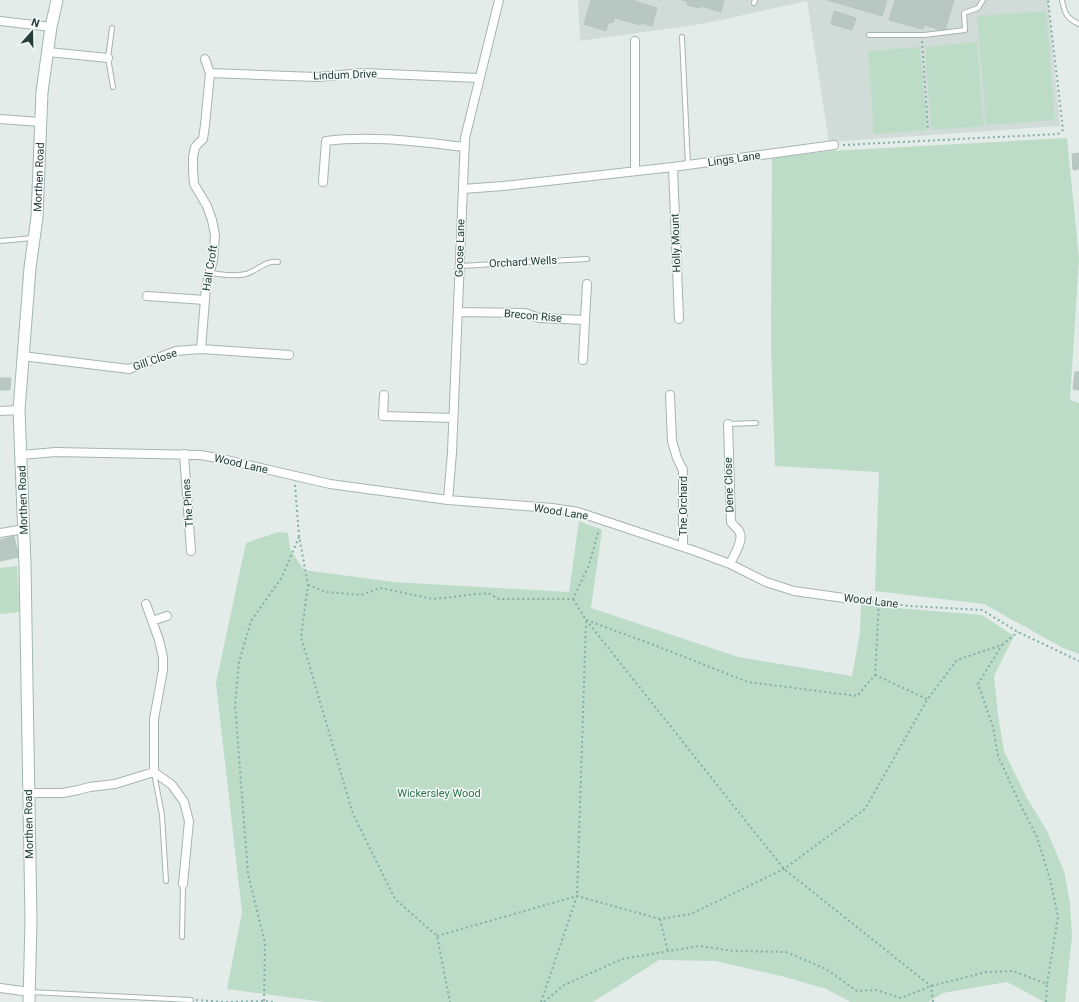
<svg xmlns="http://www.w3.org/2000/svg" width="1079" height="1002" viewBox="0 0 1079 1002" font-family="Roboto,sans-serif">
	<style>
		.built { fill: #d1dcd8 }
		.green { fill: #bcdcc8 }
		.building { fill: #b8c7c2; stroke: #b5c5c0 }
		.lines { fill: none; stroke-linecap: round; stroke-linejoin: round }
		.lane-casing { stroke: #a6b4b0; stroke-width: 6 }
		.street-casing { stroke: #a6b4b0; stroke-width: 10 }
		.secondary-casing { stroke: #a1b7b2; stroke-width: 13 }
		.path { stroke: #84afa6; stroke-width: 2; stroke-dasharray: 2 3; stroke-linecap: butt }
		.lane { stroke: #fff; stroke-width: 4 }
		.street { stroke: #fff; stroke-width: 8 }
		.secondary { stroke: #fff; stroke-width: 11 }
		.labels { text-anchor: middle; dominant-baseline: central; stroke-width: 3; stroke-linejoin: round; paint-order: stroke }
		.street-label { font-size: 11px; fill: #233d38; stroke: #f3f9f6 }
		.park-label { font-size: 11px; fill: #2e724f; stroke: #f3f9f6 }
	</style>
	<rect width="100%" height="100%" fill="#e3ece9"/>
	<path class="built" d="M578 0H1048L1060 126 829 142 807 1 702 24 580 41Z"/>
	<path class="green" d="M1046 11 1055 120 986 125 977 16Z
		M977 42 984 126 931 130 925 47Z
		M920 47 927 130 874 134 868 51Z
		M1067 138 1079 258 1070 400 1079 403V654L1063 648 984 604 875 591 879 472 775 466 771 346 772 158 831 151Z
		M579 521 602 530 591 608 738 657 852 676 860 633 861 605 982 615 1014 636 994 676 998 715 1004 751 1027 798 1047 831 1064 871 1070 903 1072 936 1065 1002H1044L1007 982 943 993 928 1002H851L826 989 785 977 716 961 659 960 593 1002H324L227 989 242 912 216 683 246 543 278 532 288 533 290 549 304 570 394 582 569 592Z
		M17 566 20 612 0 614V568Z"/>
	<path class="building" d="M591 0H632L657 8 652 26 641 23 640 25 615 18 613 23 609 22 606 31 584 24Z
		M681 0H724L721 12 701 6 700 8 687 5 688 2Z
		M827 0H887L882 16Z
		M895 0H954L945 31 924 25 923 29 889 20Z
		M834 11 856 18 852 30 831 24Z
		M1079 153V169L1073 170 1072 154Z
		M1075 372H1079V390L1073 389Z
		M0 378H11L10 390H0Z
		M14 536 19 557 0 561V540Z"/>
	<g class="lines">
		<defs>
			<path id="lane" d="M1062 0C1064 12 1067 19 1079 24
				M754 3 755 0
				M112 28 108 58 113 87
				M869 35H924L965 30 964 13 978 8 983 0
				M682 37 688 165
				M0 241 33 238
				M460 266 587 259
				M210 273C221 274 234 277 246 274 257 271 265 260 278 262
				M728 424 756 423
				M154 773 162 815 166 881
				M182 937 183 884
				M30 992 191 1000"/>
			<path id="street" d="M0 21 51 27
				M48 52 108 58
				M210 73 317 77 364 73 479 78
				M0 119 40 122
				M673 167 679 319
				M635 171V41
				M323 182 326 141C372 135 419 142 465 147
				M463 189 503 186 673 167 834 145
				M147 296 205 300
				M458 312 525 313 539 318 585 320 583 360
				M585 320 587 284
				M201 349 206 287 213 260 215 235 212 220 207 206 194 184 193 170V157L195 147 203 139 205 125 210 73 205 59
				M22 356 129 369 176 351 201 349 289 355
				M384 395 383 416 453 418
				M670 395 672 441 677 458 683 470V547
				M0 411 19 410
				M728 424 731 522C733 525 737 528 739 531 745 540 733 556 730 564
				M184 454 191 551
				M21 455 56 452 200 455 218 458 330 484 448 500 552 508 578 512 695 551 730 564 766 582 794 591 844 598
				M448 500 452 452 465 138 499 0
				M0 533 24 529
				M152 621 167 616
				M154 772 172 785 184 802 189 821 183 884
				M29 793H63L78 790 90 787 115 784 154 772V719L163 670V657L159 640 146 604
				M0 988 30 992"/>
			<g id="secondary">
				<path id="s1" d="M29 1002 31 921 25 564 19 410 30 268 37 217 42 92 51 27 57 0"/>
			</g>
		</defs>
		<use href="#lane" class="lane-casing"/>
		<use href="#street" class="street-casing"/>
		<use href="#secondary" class="secondary-casing"/>
		<path class="path" d="M922 41 928 130
			M843 145 1058 134 1063 130 1048 0
			M295 485 299 536 308 585 301 637 353 814 395 899 437 936 450 1002
			M308 585 326 592 361 595 380 588 433 599 488 593 499 599H573L589 565 599 529
			M573 599 586 620 654 645 748 682 857 696 875 675 879 602
			M851 599 910 606 982 610 1018 632 1079 661
			M586 620 784 869 931 986 933 1002
			M875 675 927 699
			M660 919 668 952
			M437 936 577 896 660 919 691 914 784 869 865 809 927 700 957 660 1002 645 1018 632
			M196 1000 224 1002 264 1001 273 1002
			M264 1001 265 943 248 874 235 705 239 662 251 621 282 577 299 537
			M541 1002 577 896 586 622
			M544 1002 564 985 622 959 699 946 734 951 786 952 826 969 857 991 876 990 901 998 931 986 986 972 1013 971 1047 984 1058 917 1050 879 1037 837 1019 802 998 756 993 727 978 684 1002 645
			M1046 1002 1047 984"/>
		<use href="#lane" class="lane"/>
		<use href="#street" class="street"/>
		<use href="#secondary" class="secondary"/>
	</g>
	<g class="labels">
		<g class="street-label">
			<text transform="translate(345 75) rotate(-2)">Lindum Drive</text>
			<text transform="translate(734 159) rotate(-8)">Lings Lane</text>
			<text stroke="none"><textPath href="#s1" startOffset="826">Morthen Road</textPath></text>
			<text transform="translate(676 243) rotate(-92)">Holly Mount</text>
			<text transform="translate(460 248) rotate(-88)">Goose Lane</text>
			<text transform="translate(523 262) rotate(-3)">Orchard Wells</text>
			<text transform="translate(210 268) rotate(-81)">Hall Croft</text>
			<text transform="translate(533 316) rotate(5)">Brecon Rise</text>
			<text transform="translate(155 360) rotate(-19)">Gill Close</text>
			<text transform="translate(241 464) rotate(13)">Wood Lane</text>
			<text transform="translate(729 485) rotate(-92)">Dene Close</text>
			<text transform="translate(23 500) rotate(-92)">Morthen Road</text>
			<text transform="translate(188 503) rotate(-94)">The Pines</text>
			<text transform="translate(683 506) rotate(-90)">The Orchard</text>
			<text transform="translate(561 512) rotate(9)">Wood Lane</text>
			<text transform="translate(871 601) rotate(7)">Wood Lane</text>
			<text transform="translate(29 824) rotate(-91)">Morthen Road</text>
		</g>
		<g class="park-label">
			<text x="439" y="793">Wickersley Wood</text>
		</g>
	</g>
	<g transform="translate(32 32) rotate(20)" stroke="#f3f9f6" stroke-width="3" paint-order="stroke">
	<path d="M0-3L7 15L0 10L-7 15Z" fill="#233d38"/>
	<text y="-6" font-size="11" font-weight="bold" text-anchor="middle" fill="#233d38">N</text>
	</g>
</svg>
